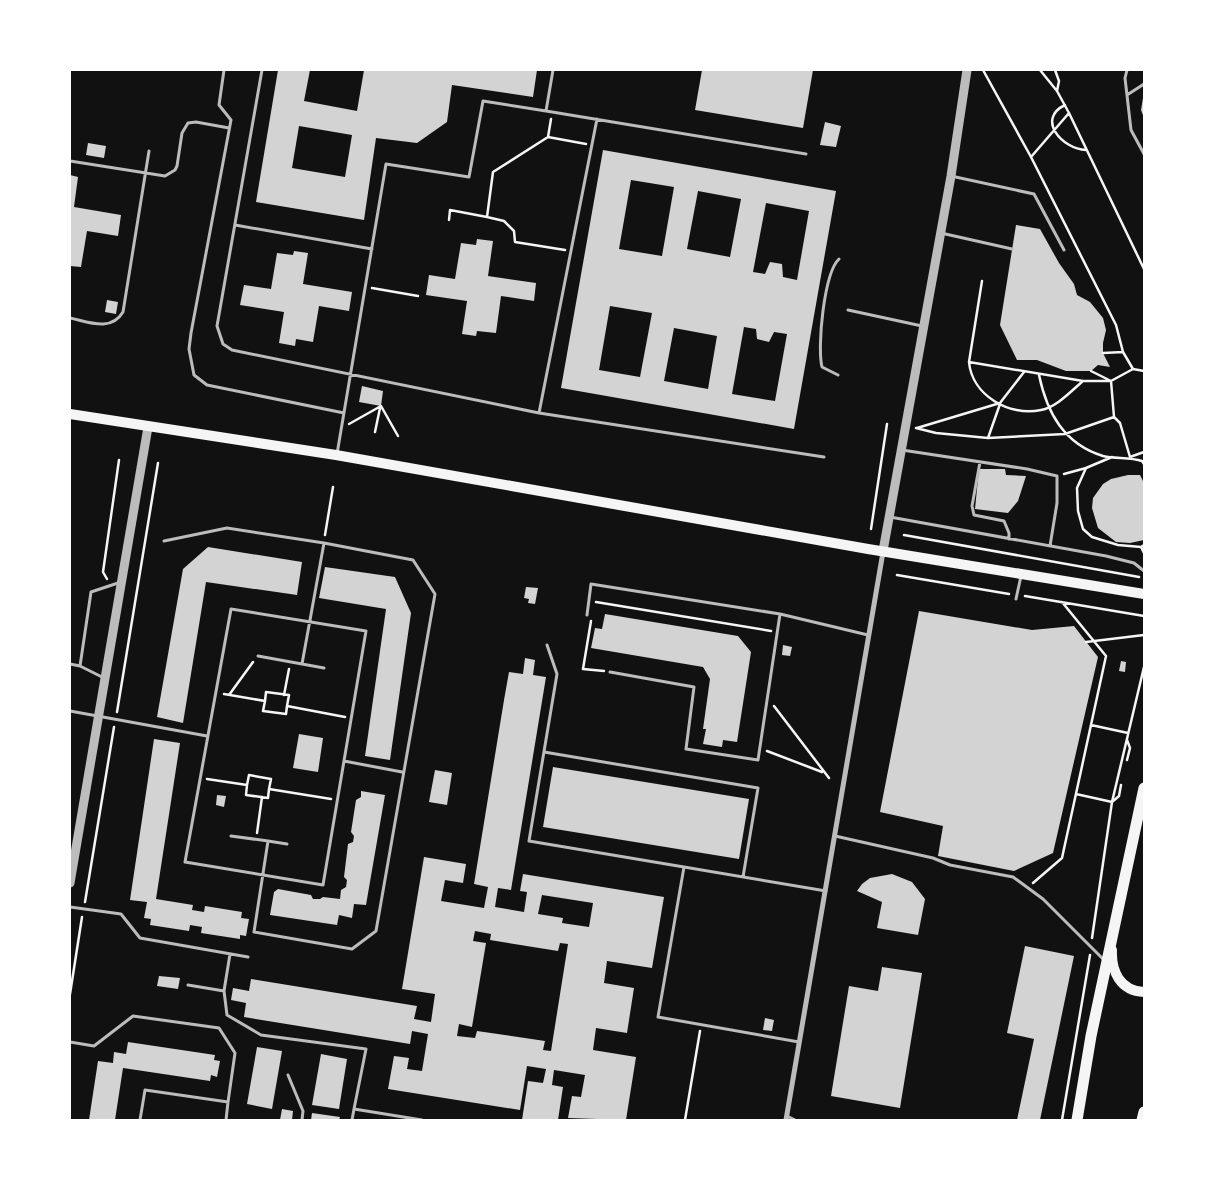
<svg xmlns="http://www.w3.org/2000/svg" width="1214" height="1190" viewBox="0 0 1214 1190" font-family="Roboto,sans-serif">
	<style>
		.building { fill: #d3d3d3; fill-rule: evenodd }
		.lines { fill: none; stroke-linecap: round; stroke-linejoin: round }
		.path { stroke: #f5f5f5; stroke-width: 2.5 }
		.service { stroke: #bcbcbc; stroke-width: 3 }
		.minor { stroke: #bcbcbc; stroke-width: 5 }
		.tertiary { stroke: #bcbcbc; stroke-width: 9 }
		.secondary { stroke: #f5f5f5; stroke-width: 10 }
		.primary { stroke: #f5f5f5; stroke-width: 11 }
	</style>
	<rect width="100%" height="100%" fill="#111"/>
	<path class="building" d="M278 70H310L304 101 357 111 364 70H537L533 97 452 85 447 122 417 143 376 138 364 220 256 202ZM299 126 352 135 345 177 292 168Z
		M702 70H813L803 128 695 110Z
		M1143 98H1144V118L1141 110Z
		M825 122 841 126 836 147 820 145Z
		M88 143 106 146 104 158 86 155Z
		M603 150 836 191 794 429 561 388ZM631 180 674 187 662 256 619 249ZM698 191 741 199 730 257 687 249ZM766 203 809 211 797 280 783 277 782 264 770 262 765 274 753 272ZM610 306 652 313 640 377 599 370ZM744 327 756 329 757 339 769 342 774 332 787 334 775 401 732 394ZM674 328 717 336 708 389 664 381Z
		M70 175 78 177 74 207 121 215 118 236 87 231 81 267 70 266Z
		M1016 225 1040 229 1059 263 1074 284 1077 295 1090 302 1103 318 1106 330 1103 343V353L1110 367 1098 365 1091 371H1066L1037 360H1017L1000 325Z
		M477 239 493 241 488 276 536 283 534 301 501 296 496 333 477 331 476 336 462 334 467 301 426 295 429 275 455 279 461 243 476 245Z
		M294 251 308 253 303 284 352 292 349 311 319 306 313 342 296 339 295 346 279 343 284 312 240 305 244 285 271 289 277 253 293 255Z
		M107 300 118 302 116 314 105 312Z
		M362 386 383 391 381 406 359 402Z
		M979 469H1005L1006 475 1026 476 1018 501 1008 513 975 509Z
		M1128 475H1140L1144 483V540L1130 543 1116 542 1098 528 1092 508 1093 498 1103 484 1111 479Z
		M208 547 302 562 297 595 206 582 183 723 157 717 183 569Z
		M325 567 395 577 411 613 390 760 365 756 386 609 319 598Z
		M526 587 538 588 535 604 528 603 529 599 524 598Z
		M919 611 1032 630 1074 626 1098 657 1053 853 1014 871 938 856 943 826 880 812Z
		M605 614 738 636 751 652 737 742 723 740 722 747 703 744 706 729H703L710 679 703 667 591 648 595 628 602 629Z
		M783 645 792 647 790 656 782 655Z
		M525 658 535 660 533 675 546 677 511 890 498 888 495 907 524 912 527 892 520 891 523 874 664 897 652 968 607 961 604 983 634 988 627 1033 596 1028 593 1050 636 1057 626 1120 568 1118 572 1096 581 1097 585 1075 554 1070 552 1085 563 1087 558 1120H522L528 1081 543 1083 546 1069 527 1066 520 1110 388 1089 394 1056 409 1058 407 1069 422 1071 428 1034 412 1031 410 1044 244 1017 246 1003 231 1000 233 988 249 991 251 979 417 1006 414 1019 431 1022 435 994 402 989 424 857 466 864 463 883 445 880 441 901 484 908 488 887 474 884 504 700 509 672 523 674ZM542 895 593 903 589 927 562 923 563 918 538 914ZM475 931 491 934 490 940 558 951 560 943 568 944 551 1051 543 1050 545 1041 477 1031 475 1038 457 1036 459 1024 472 1027 486 943 473 941Z
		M1121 661 1126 662 1125 672 1119 671Z
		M299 734 323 738 318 772 293 768Z
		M154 739 180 743 156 899 193 905 192 910 204 912 205 906 242 912 241 918 249 919 246 936 240 935V939L201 933 202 927 190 925 189 931 150 925 151 919 144 918 147 902 130 900Z
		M553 767 749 799 739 859 543 827Z
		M435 770 452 773 447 805 429 802Z
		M361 791 385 795 366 905 354 904 352 918 339 915 337 925 270 915 274 892 278 889 311 895 313 899H320L323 897 340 899 341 890 346 887 347 880 344 877 348 844 353 842 354 836 351 832 356 800 361 797Z
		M217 795 226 796 224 807 216 805Z
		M892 874 912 882 925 899 918 935 877 928 882 902 857 891 862 884 870 878Z
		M1025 946 1074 956 1040 1120H1017L1034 1039 1007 1033Z
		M882 967 922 973 900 1108 831 1096 849 986 878 991Z
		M159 976 180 978 178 989 157 986Z
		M765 1018 774 1020 772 1031 763 1030Z
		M128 1042 215 1055 214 1060 220 1061 217 1077 211 1075 210 1081 123 1068 115 1120H89L98 1061 113 1063 114 1052 126 1054Z
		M257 1047 282 1051 272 1109 247 1104Z
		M321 1054 347 1059 339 1109 312 1105Z
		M282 1109 293 1111 292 1120H280Z
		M312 1113 340 1117 339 1120H311Z"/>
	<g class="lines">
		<path class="path" d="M983 70 1031 157 1116 325 1123 352 1133 369 1144 371
			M1040 70 1057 91 1069 113 1144 269
			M1055 70 1059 81 1057 91
			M1065 105C1036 119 1062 149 1086 150
			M551 119 548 137 493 172 487 217 504 221 514 231 515 242 565 250
			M548 137 586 144
			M1031 157 1069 113
			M449 220 450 210 487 217
			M982 281 969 362C972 395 1009 417 1041 410 1057 407 1071 391 1083 381
			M372 288 418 296
			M1103 353 1123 352
			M969 362 1083 381H1111L1091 371
			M1133 369 1111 381 1114 417 1120 423 1130 457 1144 452
			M1039 375C1047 413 1064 444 1103 456 1116 459 1129 457 1142 461L1144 464
			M349 424 381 406 398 436
			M916 428 936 433 988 438 1065 434 1114 417
			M917 428 1000 403 1024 372
			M375 432 380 408
			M988 438 1000 404
			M1112 457 1086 468 1077 488 1078 511 1083 529 1092 537 1118 545 1141 547 1144 545
			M1064 474 1086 468
			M871 529 887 424
			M325 535 333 487
			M904 535 1139 577
			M1141 547 1144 553
			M897 575 1009 594
			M107 579 103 572 119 460
			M1025 596 1144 616
			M596 602 771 631
			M591 621 583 669 604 671
			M1086 642 1144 635
			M224 694 265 701 266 692 289 695 287 706 345 717
			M229 695 253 662
			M284 695 289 669
			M265 701 263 711 286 714 287 706
			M774 706 829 778
			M117 712 158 463
			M1091 725 1128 733
			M1127 740 1130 748 1127 760
			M767 751 822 772
			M207 779 247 785 249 775 271 779 269 789 331 799
			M247 785 246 795 268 798 269 789
			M1076 794 1112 802 1119 796 1121 785
			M257 833 262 797
			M1033 883 1062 858 1106 656 1062 602
			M85 902 114 727
			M1092 938 1112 802 1144 667
			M70 994 82 917
			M685 1120 700 1031
			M1062 1120 1090 955"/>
		<path class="service" d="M224 70 219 105 231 120 191 333 189 349 194 375 207 385 344 413
			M262 70 217 326 223 344 232 350 539 413 597 119
			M1127 70 1125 78 1131 130 1144 154
			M1127 95 1144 84
			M546 111 806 154
			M70 161 165 176 175 170 177 166 182 133 188 123 196 122 229 128
			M951 176 1034 194 1064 250
			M235 225 372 249
			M941 233 1012 249
			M848 310 922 326
			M70 318C89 322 111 332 123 312L149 151
			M838 375 822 367C817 347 824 273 839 259
			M539 413 824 457
			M902 450 1027 469 1057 476V503L1050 546
			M337 454 386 164 469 177 483 101 546 111 553 70
			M980 462 972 506 974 515 1004 521 1009 533V539
			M890 517 1106 556 1134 563 1144 571
			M164 541 227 528 324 543 413 560 435 594 376 931 352 949 254 932 268 841 231 836
			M1016 599 1021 576
			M231 609 366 631 323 885 185 862Z
			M587 615 591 584 780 614 868 635
			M547 645 557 674 529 841 684 867 658 1017 799 1042
			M258 656 302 664 324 543
			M70 664 80 666
			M302 664 324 668
			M610 672 694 687 686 749 758 760 780 614
			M104 678 80 666 91 592 121 582
			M70 711 207 736
			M544 752 758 788 743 877
			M344 761 402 772
			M835 836 933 858 950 865 1013 877 1043 899 1105 961
			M268 841 287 844
			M684 867 826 891
			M70 907 121 914 140 938 248 957
			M230 954 224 991 227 1015 261 1035 366 1049 354 1109
			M188 985 224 991
			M70 1042 94 1046 133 1016 219 1028 235 1053 228 1102 145 1090 140 1120
			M288 1075 303 1111 302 1120
			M787 1116 795 1120
			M226 1120 228 1102
			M352 1120 354 1109 422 1120"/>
		<path class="minor" d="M786 1120 883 552"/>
		<path class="tertiary" d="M883 551 951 176 967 70
			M70 883 148 427"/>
		<path class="secondary" d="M70 414 336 455 868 549 1144 594
			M1112 950C1111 971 1120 991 1144 992"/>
		<path class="primary" d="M1077 1120 1091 1036 1144 788
			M1142 1120 1144 1112"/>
	</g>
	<rect width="1214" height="1190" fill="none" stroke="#ffffff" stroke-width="142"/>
</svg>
